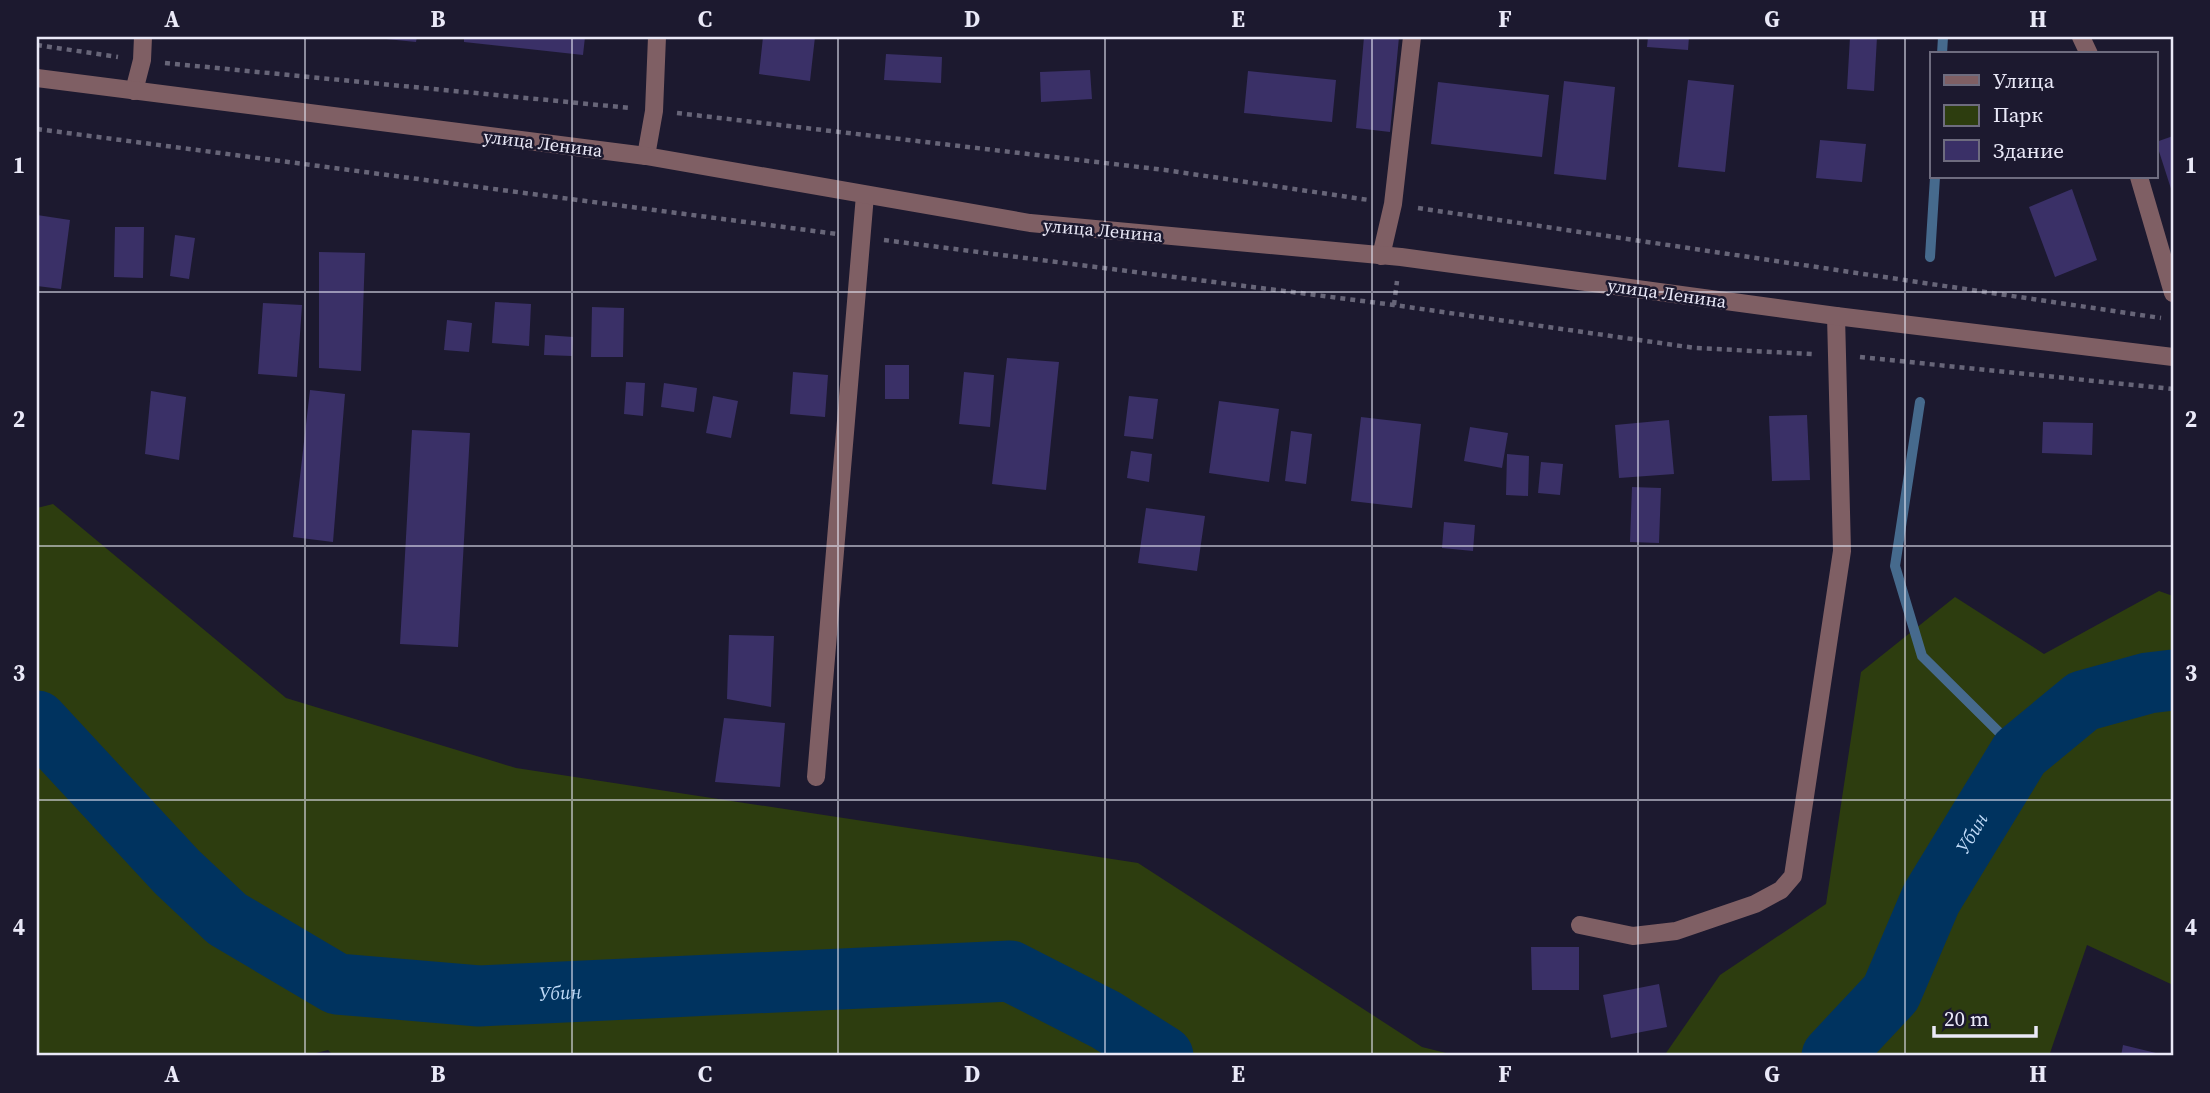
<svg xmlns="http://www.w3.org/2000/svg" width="2210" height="1093" viewBox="0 0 2210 1093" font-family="'Source Serif 4',serif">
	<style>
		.green { fill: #2d3d0f }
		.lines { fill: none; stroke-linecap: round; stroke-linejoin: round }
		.stream { stroke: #466a8d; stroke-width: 10 }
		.river { stroke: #00335f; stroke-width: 61 }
		.building { fill: #3a3067 }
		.path { stroke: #676578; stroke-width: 4.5; stroke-dasharray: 5 5; stroke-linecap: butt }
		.service { stroke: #7f5f64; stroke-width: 18 }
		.minor { stroke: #7f5f64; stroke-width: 18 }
		.tertiary { stroke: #7f5f64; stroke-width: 18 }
		.grid { fill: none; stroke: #eae9f8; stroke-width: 2; stroke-opacity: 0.55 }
		.labels { text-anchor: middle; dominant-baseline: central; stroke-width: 5; stroke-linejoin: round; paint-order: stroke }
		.street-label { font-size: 18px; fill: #eae9f8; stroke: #1c192f }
		.water-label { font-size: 19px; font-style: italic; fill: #bfdaf7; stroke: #1c192f }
		.neatline { fill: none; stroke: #eae9f8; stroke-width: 2.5 }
		.grid-label { font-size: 23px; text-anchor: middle; font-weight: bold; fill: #eae9f8 }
	</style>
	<rect width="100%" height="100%" fill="#1c192f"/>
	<path class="green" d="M53 504 286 698 516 768 1138 863 1422 1047 1458 1056H334L328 1050 304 1056H37V508Z
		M2159 591 2173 596V985L2087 945 2049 1056H1664L1720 975 1826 904 1861 672 1955 597 2044 654Z"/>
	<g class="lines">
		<path class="stream" d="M1942 54 1943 37
			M1930 257 1935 177
			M1920 402 1895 566 1922 656 2020 753"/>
		<g class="river">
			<path id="s1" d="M37 721 177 872 227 919 337 984 479 996 1010 971 1106 1020 1163 1056"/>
			<path id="s2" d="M1832 1056 1891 993 1931 899 2020 753 2083 701 2148 683 2173 680"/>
		</g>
	</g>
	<path class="building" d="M386 37H417L416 42 386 39Z
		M464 37H585L583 55 464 42Z
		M763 37H815L810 81 759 74Z
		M1364 37H1399L1390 132 1356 128Z
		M1648 37H1689L1688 50 1647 47Z
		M1850 37H1877L1874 91 1847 89Z
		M886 54 942 57 941 83 884 80Z
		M1090 70 1092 99 1041 102 1040 72Z
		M1248 71 1336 80 1332 122 1244 113Z
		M1688 80 1734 85 1725 172 1678 167Z
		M1564 81 1615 87 1606 180 1554 174Z
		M1438 82 1549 95 1542 157 1431 144Z
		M2173 136V195L2156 142Z
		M1820 140 1866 144 1862 182 1816 178Z
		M2072 189 2097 260 2055 277 2029 207Z
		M37 215 70 220 61 289 37 286Z
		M115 227H144L143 278 114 277Z
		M175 235 195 238 189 279 170 276Z
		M319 252 365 253 361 371 319 368Z
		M495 302 531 304 529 346 492 343Z
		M263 303 302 305 297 377 258 374Z
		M592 307 624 308 623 357H591Z
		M447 320 472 323 469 352 444 350Z
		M545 335 573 337 572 356 544 355Z
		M1007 358 1059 362 1046 490 992 484Z
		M885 365H909V399H885Z
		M793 372 828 375 825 417 790 414Z
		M964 372 994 375 990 427 959 424Z
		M626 382 645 383 643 416 624 414Z
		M664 383 697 388 694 412 661 407Z
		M310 390 345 394 333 542 293 537Z
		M151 391 186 397 179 460 145 454Z
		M713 396 738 401 731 438 706 433Z
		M1129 396 1158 399 1153 439 1124 436Z
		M1219 401 1279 409 1269 482 1209 473Z
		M1807 415 1810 480 1772 481 1769 416Z
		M1361 417 1421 424 1412 508 1351 501Z
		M1669 420 1674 474 1619 478 1615 425Z
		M2043 422 2093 423 2092 455 2042 453Z
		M1470 427 1508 433 1502 468 1464 461Z
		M412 430 470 433 458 647 400 644Z
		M1291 431 1312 434 1306 484 1285 481Z
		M1131 451 1152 454 1149 482 1127 478Z
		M1507 454 1529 456 1528 496 1506 495Z
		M1541 462 1563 464 1560 495 1538 493Z
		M1632 487 1661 488 1659 543 1630 542Z
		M1146 508 1205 516 1197 571 1138 563Z
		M1444 522 1475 525 1473 551 1442 548Z
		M729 635 774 636 771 707 727 699Z
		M724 718 785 723 780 787 715 782Z
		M1531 947H1579V990H1532Z
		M1659 984 1667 1027 1611 1038 1603 995Z
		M2123 1045 2156 1053 2155 1056H2121Z"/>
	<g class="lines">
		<path class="path" d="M37 45 118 57
			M165 63 630 108
			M677 113 1165 170 1369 200
			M37 129 837 234
			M1418 208 2161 318
			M884 240 1394 305 1695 348 1813 354
			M1394 305 1397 281
			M1860 357 2173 389"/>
		<path class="service" d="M1381 256 1393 204 1412 37
			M816 777 865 195
			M1580 925 1633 936 1676 931 1755 904 1781 890 1793 876 1842 551 1836 316"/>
		<path class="minor" d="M2081 37 2089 54
			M134 91 142 60 143 37
			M646 156 654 111 657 37
			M2139 177 2173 293"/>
		<path class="tertiary" d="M37 78 646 156 1030 223 1401 257 1836 316 2173 357"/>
	</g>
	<path class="grid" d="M305 37V1056M572 37V1056M838 37V1056M1105 37V1056M1372 37V1056M1638 37V1056M1905 37V1056M37 292H2173M37 546H2173M37 800H2173"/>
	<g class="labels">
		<g class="street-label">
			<text transform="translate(543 143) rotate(7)">улица Ленина</text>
			<text transform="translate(1103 230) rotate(5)">улица Ленина</text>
			<text transform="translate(1667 293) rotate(8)">улица Ленина</text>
		</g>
		<g class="water-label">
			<text stroke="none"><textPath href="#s2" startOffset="266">Убин</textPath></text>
			<text stroke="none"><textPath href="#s1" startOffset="626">Убин</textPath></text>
		</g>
	</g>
	<rect width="2210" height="1093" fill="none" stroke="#1c192f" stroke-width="77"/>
	<rect x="1930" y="52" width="228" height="126" fill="#1c192f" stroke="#6e6c7f" stroke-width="2"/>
	<rect x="1944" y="75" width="35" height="10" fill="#7f5f64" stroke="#6e6c7f" stroke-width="2"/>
	<text x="1993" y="88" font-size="21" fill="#eae9f8">Улица</text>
	<rect x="1944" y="105" width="35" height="21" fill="#2d3d0f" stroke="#6e6c7f" stroke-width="2"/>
	<text x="1993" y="122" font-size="21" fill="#eae9f8">Парк</text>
	<rect x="1944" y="140" width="35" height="21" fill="#3a3067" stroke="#6e6c7f" stroke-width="2"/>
	<text x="1993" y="158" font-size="21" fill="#eae9f8">Здание</text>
	<path d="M1934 1026v10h102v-10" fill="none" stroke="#eae9f8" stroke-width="3.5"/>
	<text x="1944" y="1026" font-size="21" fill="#eae9f8" stroke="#1c192f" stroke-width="5" paint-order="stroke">20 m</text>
	<rect x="38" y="38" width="2134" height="1016" class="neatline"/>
	<g class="grid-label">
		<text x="172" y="27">A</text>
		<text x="438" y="27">B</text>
		<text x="705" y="27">C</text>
		<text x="972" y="27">D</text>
		<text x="1238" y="27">E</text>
		<text x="1505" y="27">F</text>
		<text x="1772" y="27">G</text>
		<text x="2038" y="27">H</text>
		<text x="19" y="173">1</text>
		<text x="2191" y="173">1</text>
		<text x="19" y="427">2</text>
		<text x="2191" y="427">2</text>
		<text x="19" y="681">3</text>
		<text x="2191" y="681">3</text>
		<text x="19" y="935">4</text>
		<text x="2191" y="935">4</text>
		<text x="172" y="1082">A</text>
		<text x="438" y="1082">B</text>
		<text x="705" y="1082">C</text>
		<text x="972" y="1082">D</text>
		<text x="1238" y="1082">E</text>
		<text x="1505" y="1082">F</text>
		<text x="1772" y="1082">G</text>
		<text x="2038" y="1082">H</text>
	</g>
</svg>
